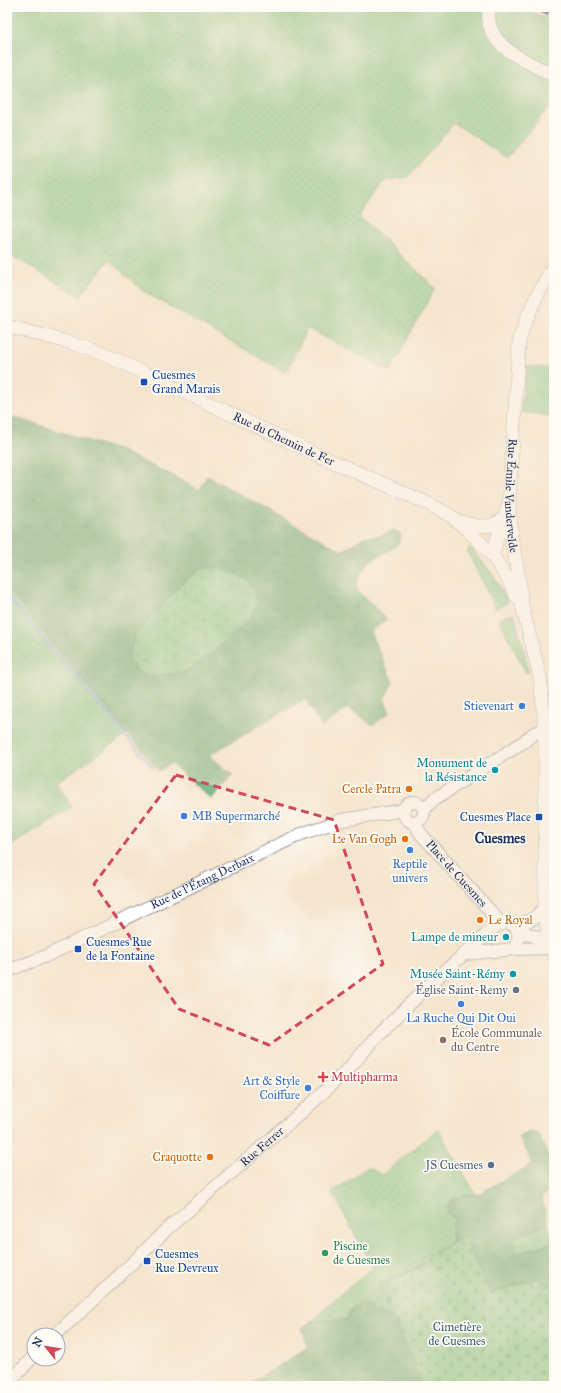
<svg xmlns="http://www.w3.org/2000/svg" width="561" height="1393" viewBox="0 0 561 1393" font-family="'IM FELL Great Primer',serif">
	<style>
		.grass { fill: url(#grass-dots); stroke: #4c7c72 }
		.forest { fill: url(#forest-crowns); stroke: #406e69 }
		.wetland { fill: url(#wetland-marsh); stroke: #4c7c72 }
		.cemetery { fill: url(#cemetery-stones); stroke: #4c7c72 }
		.park { fill: url(#park-crowns); stroke: #4c7c72 }
		.lines { fill: none; stroke-linecap: round; stroke-linejoin: round }
		.stream { stroke: #6fa0d9; stroke-width: 2.5 }
		.tertiary-casing { stroke: #888a96; stroke-width: 14 }
		.secondary-casing { stroke: #888a96; stroke-width: 14 }
		.tertiary { stroke: #fff; stroke-width: 12 }
		.secondary { stroke: #fff; stroke-width: 13 }
		.rail-casing { stroke: #1b2f5e; stroke-width: 4 }
		.rail { stroke: #fdfcf7; stroke-width: 2.5; stroke-dasharray: 8; stroke-linecap: butt }
		.marked { fill: none; stroke: #d1495b; stroke-width: 3; stroke-dasharray: 8 5; stroke-linejoin: round }
		.transit-dot { fill: #1a4fb4; stroke: #fdfcf7; stroke-width: 1.5 }
		.shop-dot { fill: #3f7fe0; stroke: #fdfcf7; stroke-width: 1.5 }
		.culture-dot { fill: #0f9aa8; stroke: #fdfcf7; stroke-width: 1.5 }
		.food-dot { fill: #e8710a; stroke: #fdfcf7; stroke-width: 1.5 }
		.worship-dot { fill: #6b7280; stroke: #fdfcf7; stroke-width: 1.5 }
		.education-dot { fill: #8d6e63; stroke: #fdfcf7; stroke-width: 1.5 }
		.health-dot { fill: #e0444e; stroke: #fdfcf7; stroke-width: 1.5 }
		.service-dot { fill: #5c6f8a; stroke: #fdfcf7; stroke-width: 1.5 }
		.leisure-dot { fill: #2e9e5b; stroke: #fdfcf7; stroke-width: 1.5 }
		.labels { text-anchor: middle; dominant-baseline: central; stroke-width: 3.5; stroke-linejoin: round; paint-order: stroke }
		.transit-label { font-size: 12px; fill: #164399; stroke: #fdfcf7; text-anchor: start }
		.street-label { font-size: 12px; fill: #1b2f5e; stroke: #fdfcf7 }
		.shop-label { font-size: 12px; fill: #366cbe; stroke: #fdfcf7; text-anchor: end }
		.culture-label { font-size: 12px; fill: #0d838f; stroke: #fdfcf7; text-anchor: end }
		.food-label { font-size: 12px; fill: #c56008; stroke: #fdfcf7; text-anchor: end }
		.worship-label { font-size: 12px; fill: #5b616d; stroke: #fdfcf7; text-anchor: end }
		.education-label { font-size: 12px; fill: #785e54; stroke: #fdfcf7; text-anchor: start }
		.health-label { font-size: 12px; fill: #be3a42; stroke: #fdfcf7; text-anchor: start }
		.service-label { font-size: 12px; fill: #4e5e75; stroke: #fdfcf7; text-anchor: end }
		.leisure-label { font-size: 12px; fill: #27864d; stroke: #fdfcf7; text-anchor: start }
		.park-label { font-size: 12px; fill: #385d6a; stroke: #fdfcf7 }
		.quarter-label { font-size: 14px; font-weight: bold; fill: #1b2f5e; stroke: #fdfcf7 }
	</style>
	<defs>
		<pattern id="grass-dots" width="8" height="8" patternUnits="userSpaceOnUse"><rect width="8" height="8" fill="#7dc887"/><path d="M2 2h.1M6 6h.1" fill="none" stroke="#66a372" stroke-width="1.8" stroke-linecap="round"/></pattern>
		<pattern id="forest-crowns" width="20" height="18" patternUnits="userSpaceOnUse"><rect width="20" height="18" fill="#66ac74"/><path d="M2 6a3 3 0 1 1 6 0M12 15a3 3 0 1 1 6 0" fill="none" stroke="#538c62"/></pattern>
		<pattern id="wetland-marsh" width="20" height="14" patternUnits="userSpaceOnUse"><rect width="20" height="14" fill="#7dc887"/><path d="M1 5h8M5 5V1M11 12h8M15 12V8" fill="none" stroke="#66a372"/></pattern>
		<pattern id="cemetery-stones" width="16" height="16" patternUnits="userSpaceOnUse"><rect width="16" height="16" fill="#7dc887"/><path d="M2 7V4a2 2 0 0 1 4 0v3zM10 15v-3a2 2 0 0 1 4 0v3z" fill="#66a372"/></pattern>
		<pattern id="park-crowns" width="20" height="18" patternUnits="userSpaceOnUse"><rect width="20" height="18" fill="#7dc887"/><path d="M2 6a3 3 0 1 1 6 0M12 15a3 3 0 1 1 6 0" fill="none" stroke="#66a372"/></pattern>
	</defs>
	<rect width="100%" height="100%" fill="#fdfcf7"/>
	<filter id="ink" filterUnits="userSpaceOnUse"><feTurbulence type="fractalNoise" baseFrequency=".025" numOctaves="2"/><feDisplacementMap in="SourceGraphic" scale="8" xChannelSelector="R" yChannelSelector="G"/><feConvolveMatrix kernelMatrix="1 2 1 2 8 2 1 2 1" color-interpolation-filters="sRGB"/></filter>
	<filter id="wash" filterUnits="userSpaceOnUse"><feTurbulence type="fractalNoise" baseFrequency=".012" numOctaves="4" result="noise"/><feDisplacementMap in="SourceGraphic" scale="16" xChannelSelector="R" yChannelSelector="G"/><feGaussianBlur stdDeviation="0.9" result="paint"/><feColorMatrix in="noise" values="0 0 0 0 0 0 0 0 0 0 0 0 0 0 0 0 0 1.4 0 .05"/><feComposite in="paint" operator="in"/></filter>
	<g filter="url(#wash)">
		<rect width="100%" height="100%" fill="#f6e5ce"/>
		<path class="grass" d="M7 7H485L494 20V7H521L554 22V101L507 158 454 123 408 177 385 181 359 216 435 288 390 371 307 328 286 373 143 291 109 260 80 296 7 253Z
			M470 547 492 573 508 602 496 609 467 551Z
			M7 588 128 734 56 782 72 807 7 848Z
			M511 614H514L516 621 529 672 526 673 499 619Z
			M438 1129 476 1195H464L448 1213 455 1220 451 1232 452 1243 421 1259 424 1264 379 1285 393 1318 382 1313H370L351 1309 346 1320 312 1321 330 1303 373 1268 332 1192 368 1167 382 1175Z
			M548 1224 553 1242 516 1254 513 1238Z"/>
		<path class="forest" d="M7 415 121 451 167 473 199 490 207 476 342 551 364 537 379 536 395 530 401 534C400 551 381 552 370 561 364 566 360 576 356 582L357 590 387 619 370 632 393 682 384 699 390 712 373 725 348 708 322 727 305 699 209 755 233 775 211 799 171 763 159 771 7 588Z
			M531 1132 539 1134 550 1161 554 1166V1191L541 1196 548 1224 513 1238 517 1254 553 1242 554 1284 543 1287 539 1278 490 1294 464 1236 452 1243 451 1232 455 1220 448 1213 447 1207 450 1202 455 1198 464 1195H476L533 1164 519 1137Z
			M361 1302 371 1307V1313H382L393 1318 424 1386H247L308 1347 302 1328 312 1321 346 1320 351 1309Z"/>
		<path class="wetland" d="M219 567 248 580 258 601 250 619 219 647 186 672 151 676 137 672 128 658 136 633 177 589 201 569Z"/>
		<path class="cemetery" d="M464 1236 490 1294 539 1278 543 1287 554 1284V1386H424L393 1318 379 1285 424 1265 421 1259Z"/>
		<path class="park" d="M525 366 554 369V416L521 412Z"/>
		<g class="lines">
			<path class="stream" d="M7 596 153 768"/>
		</g>
	</g>
	<g filter="url(#ink)">
		<g class="lines">
			<defs>
				<g id="tertiary">
					<circle cx="414" cy="812" r="10"/>
					<path d="M424 810 433 800 525 741 534 733 545 731"/>
					<path id="s1" d="M414 822 421 834 501 923"/>
					<path d="M515 926C530 921 534 920 545 907"/>
					<path d="M517 930 537 937 549 938"/>
					<path d="M464 954 515 949 554 948"/>
					<path id="s2" d="M7 971 44 957 301 834 342 820 404 810"/>
					<path id="s3" d="M55 1335 121 1274 167 1229 311 1104 351 1066 380 1033 429 985 496 926 507 922 515 926 519 935 515 949"/>
					<path d="M7 1385 34 1356"/>
				</g>
				<g id="secondary">
					<path d="M490 7C480 45 527 62 554 75"/>
					<path id="s4" d="M554 266C539 290 526 315 519 342L509 503 512 541 518 572 522 606 540 677 544 715 545 746V907L546 923 554 955"/>
					<path id="s5" d="M7 326 72 343 106 355 309 451 429 504 451 516 468 530 492 555 509 581 517 597"/>
					<path d="M460 522C478 526 487 530 504 519"/>
					<path d="M492 555 507 509"/>
				</g>
			</defs>
			<use href="#tertiary" class="tertiary-casing"/>
			<use href="#secondary" class="secondary-casing"/>
			<use href="#tertiary" class="tertiary"/>
			<use href="#secondary" class="secondary"/>
			<defs>
				<path id="rail" d="M534 7 554 17"/>
			</defs>
			<use href="#rail" class="rail-casing"/>
			<use href="#rail" class="rail"/>
		</g>
	</g>
	<path d="M0 0H561V1393H0ZM176 775 334 820 383 964 269 1045 179 1009 94 884Z" fill="#f6e5ce" fill-opacity=".55" fill-rule="evenodd"/>
	<path class="marked" d="M176 775 334 820 383 964 269 1045 179 1009 94 884Z"/>
	<g class="transit-dot">
		<rect x="140" y="378" width="8" height="8" rx="2"/>
		<rect x="535" y="813" width="8" height="8" rx="2"/>
		<rect x="74" y="945" width="8" height="8" rx="2"/>
		<rect x="143" y="1257" width="8" height="8" rx="2"/>
	</g>
	<g class="shop-dot">
		<circle cx="522" cy="706" r="4"/>
		<circle cx="184" cy="816" r="4"/>
		<circle cx="410" cy="850" r="4"/>
		<circle cx="461" cy="1004" r="4"/>
		<circle cx="308" cy="1088" r="4"/>
	</g>
	<g class="culture-dot">
		<circle cx="495" cy="770" r="4"/>
		<circle cx="506" cy="937" r="4"/>
		<circle cx="513" cy="974" r="4"/>
	</g>
	<g class="food-dot">
		<circle cx="409" cy="789" r="4"/>
		<circle cx="405" cy="839" r="4"/>
		<circle cx="480" cy="920" r="4"/>
		<circle cx="210" cy="1157" r="4"/>
	</g>
	<circle class="worship-dot" cx="516" cy="990" r="4"/>
	<circle class="education-dot" cx="443" cy="1040" r="4"/>
	<path class="health-dot" d="M321 1071h4v4h4v4h-4v4h-4v-4h-4v-4h4z"/>
	<circle class="service-dot" cx="491" cy="1165" r="4"/>
	<circle class="leisure-dot" cx="325" cy="1253" r="4"/>
	<g class="labels">
		<g class="transit-label">
			<text x="152" y="375">Cuesmes<tspan x="152" dy="14">Grand Marais</tspan></text>
			<text x="531" y="817" text-anchor="end">Cuesmes Place</text>
			<text x="86" y="942">Cuesmes Rue<tspan x="86" dy="14">de la Fontaine</tspan></text>
			<text x="155" y="1254">Cuesmes<tspan x="155" dy="14">Rue Devreux</tspan></text>
		</g>
		<g class="street-label">
			<text stroke="none"><textPath href="#s5" startOffset="300">Rue du Chemin de Fer</textPath></text>
			<text stroke="none"><textPath href="#s4" startOffset="238">Rue Émile Vandervelde</textPath></text>
			<text stroke="none"><textPath href="#s1" startOffset="67">Place de Cuesmes</textPath></text>
			<text stroke="none"><textPath href="#s2" startOffset="215">Rue de l'Étang Derbaix</textPath></text>
			<text stroke="none"><textPath href="#s3" startOffset="280">Rue Ferrer</textPath></text>
		</g>
		<g class="shop-label">
			<text x="514" y="706">Stievenart</text>
			<text x="192" y="816" text-anchor="start">MB Supermarché</text>
			<text x="410" y="864" text-anchor="middle">Reptile<tspan x="410" dy="14">univers</tspan></text>
			<text x="461" y="1018" text-anchor="middle">La Ruche Qui Dit Oui</text>
			<text x="300" y="1081">Art &amp; Style<tspan x="300" dy="14">Coiffure</tspan></text>
		</g>
		<g class="culture-label">
			<text x="487" y="763">Monument de<tspan x="487" dy="14">la Résistance</tspan></text>
			<text x="498" y="937">Lampe de mineur</text>
			<text x="505" y="974">Musée Saint-Rémy</text>
		</g>
		<g class="food-label">
			<text x="401" y="789">Cercle Patra</text>
			<text x="397" y="839">Le Van Gogh</text>
			<text x="488" y="920" text-anchor="start">Le Royal</text>
			<text x="202" y="1157">Craquotte</text>
		</g>
		<g class="worship-label">
			<text x="508" y="990">Église Saint-Remy</text>
		</g>
		<g class="education-label">
			<text x="451" y="1033">École Communale<tspan x="451" dy="14">du Centre</tspan></text>
		</g>
		<g class="health-label">
			<text x="331" y="1077">Multipharma</text>
		</g>
		<g class="service-label">
			<text x="483" y="1165">JS Cuesmes</text>
		</g>
		<g class="leisure-label">
			<text x="333" y="1246">Piscine<tspan x="333" dy="14">de Cuesmes</tspan></text>
		</g>
		<g class="park-label">
			<text x="457" y="1327">Cimetière<tspan x="457" dy="14">de Cuesmes</tspan></text>
		</g>
		<g class="quarter-label">
			<text x="500" y="838">Cuesmes</text>
		</g>
	</g>
	<rect width="561" height="1393" fill="none" stroke="#fdfcf7" stroke-width="24"/>
	<g transform="translate(46 1347) rotate(300)"><circle r="19" fill="#fdfcf7" stroke="#a3aaba"/>
	<path d="M0-3L7 15L0 10L-7 15Z" fill="#d1495b"/>
	<text y="-6" font-size="11" font-weight="bold" text-anchor="middle" fill="#1b2f5e">N</text>
	</g>
</svg>
